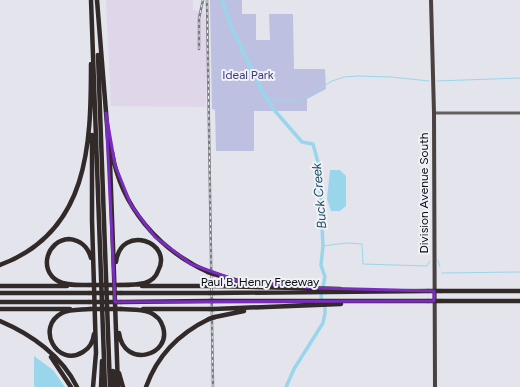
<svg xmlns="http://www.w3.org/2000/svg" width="520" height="387" viewBox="0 0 520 387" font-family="Figtree,sans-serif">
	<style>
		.industrial { fill: #e0d6ea }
		.green { fill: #bdc0e0 }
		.water { fill: #9ad6eb }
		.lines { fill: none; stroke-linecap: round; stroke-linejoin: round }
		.stream { stroke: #9ad6eb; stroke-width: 1 }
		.river { stroke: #9ad6eb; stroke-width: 3.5 }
		.secondary { stroke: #655f5e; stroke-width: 3 }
		.primary { stroke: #494240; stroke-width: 4 }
		.highway { stroke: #312a28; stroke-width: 4.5 }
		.rail-casing { stroke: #7b7c81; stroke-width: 2.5 }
		.rail { stroke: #f0f1f9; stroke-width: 1; stroke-dasharray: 3; stroke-linecap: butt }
		.highway-bridge { stroke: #312a28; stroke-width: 4.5 }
		.marked { fill: none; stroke: #7b2cbf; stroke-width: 3; stroke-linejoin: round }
		.labels { text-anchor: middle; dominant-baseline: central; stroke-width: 4; stroke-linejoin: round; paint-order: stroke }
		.park-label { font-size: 12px; fill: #3d3b76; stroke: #f0f1f9 }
		.street-label { font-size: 12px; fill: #0b0b0e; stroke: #f0f1f9 }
		.water-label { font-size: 13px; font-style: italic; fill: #1e505f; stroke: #f0f1f9 }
	</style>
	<rect width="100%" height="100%" fill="#e3e4ec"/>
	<path class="industrial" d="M106 0H193V10L204 12 208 32 206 107 111 106Z"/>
	<path class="green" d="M210 0H242V14H256V40H270L269 14H293L294 69H325L326 89 307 99V111H254V151H216L215 110 212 109Z"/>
	<path class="water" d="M330 170H340L346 176V206L340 211H331L327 199Z
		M34 356 53 370 65 387H34Z"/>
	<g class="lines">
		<path class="stream" d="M437 81 520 78
			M266 97 275 100H300L332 81 344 77 358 76 391 77 429 81
			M323 246 346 243 362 244 363 264 427 266 430 261
			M438 260 440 267
			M442 273 520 272"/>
		<path class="river" d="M222 0 230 24 263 93 275 111 302 142 313 144 319 166 323 246 321 265 325 277 321 297 325 308V313L323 323 294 369 286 387"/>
		<path class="secondary" d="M434 113H520"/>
		<path class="primary" d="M431 0 434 113 435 387"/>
		<path class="highway" d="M91 0 105 387
			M97 0 110 162 118 387
			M98 55 110 387
			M92 135V220L96 353 93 387
			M112 152C121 207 159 250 208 272
			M116 262C121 223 174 242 158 271 156 277 151 281 145 283 137 285 128 285 120 285
			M0 265C89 232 91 145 91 64
			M214 274 238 281 277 285
			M89 285C79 285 67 286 58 281 38 270 47 240 69 239 80 240 88 247 91 258
			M0 286H67
			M142 286H209
			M214 286 340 289
			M440 291H520
			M0 293H89
			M121 293H209
			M214 293 428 291
			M214 301H428
			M440 301H520
			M0 302H89
			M121 302 209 301
			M0 309H70
			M90 309C81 310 70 309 62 313 35 327 57 368 83 352 90 348 93 342 94 334
			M143 309H209
			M214 309 341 304
			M215 317 244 311
			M0 321C31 334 62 356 77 387
			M119 333C124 369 172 356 163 327 161 320 156 315 149 312 140 309 130 310 121 309
			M51 357 71 387
			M113 371 114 387
			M119 373 123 387
			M101 387 102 361
			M146 387C157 356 180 333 209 319"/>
		<defs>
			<path id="rail" d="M207 0 213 387
				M199 49V18L203 0"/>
		</defs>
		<use href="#rail" class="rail-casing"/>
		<use href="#rail" class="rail"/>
		<path class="highway-bridge" d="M208 272 214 274
			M89 285H120
			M209 286H214
			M428 291H440
			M89 293H121
			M209 293H214
			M209 301H214
			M428 301H440
			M89 302H121
			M90 309H121
			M209 309H214
			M209 319 215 317"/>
	</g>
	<path class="marked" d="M106 113 115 165 131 205 155 237 191 264 238 281 316 288 434 291V301L115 302Z"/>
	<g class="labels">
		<g class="park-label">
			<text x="248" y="75">Ideal Park</text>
		</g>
		<g class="street-label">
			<text transform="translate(424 193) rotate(-90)">Division Avenue South</text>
			<text x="260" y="282">Paul B. Henry Freeway</text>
		</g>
		<g class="water-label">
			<text transform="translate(319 196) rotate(-95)">Buck Creek</text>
		</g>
	</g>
</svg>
